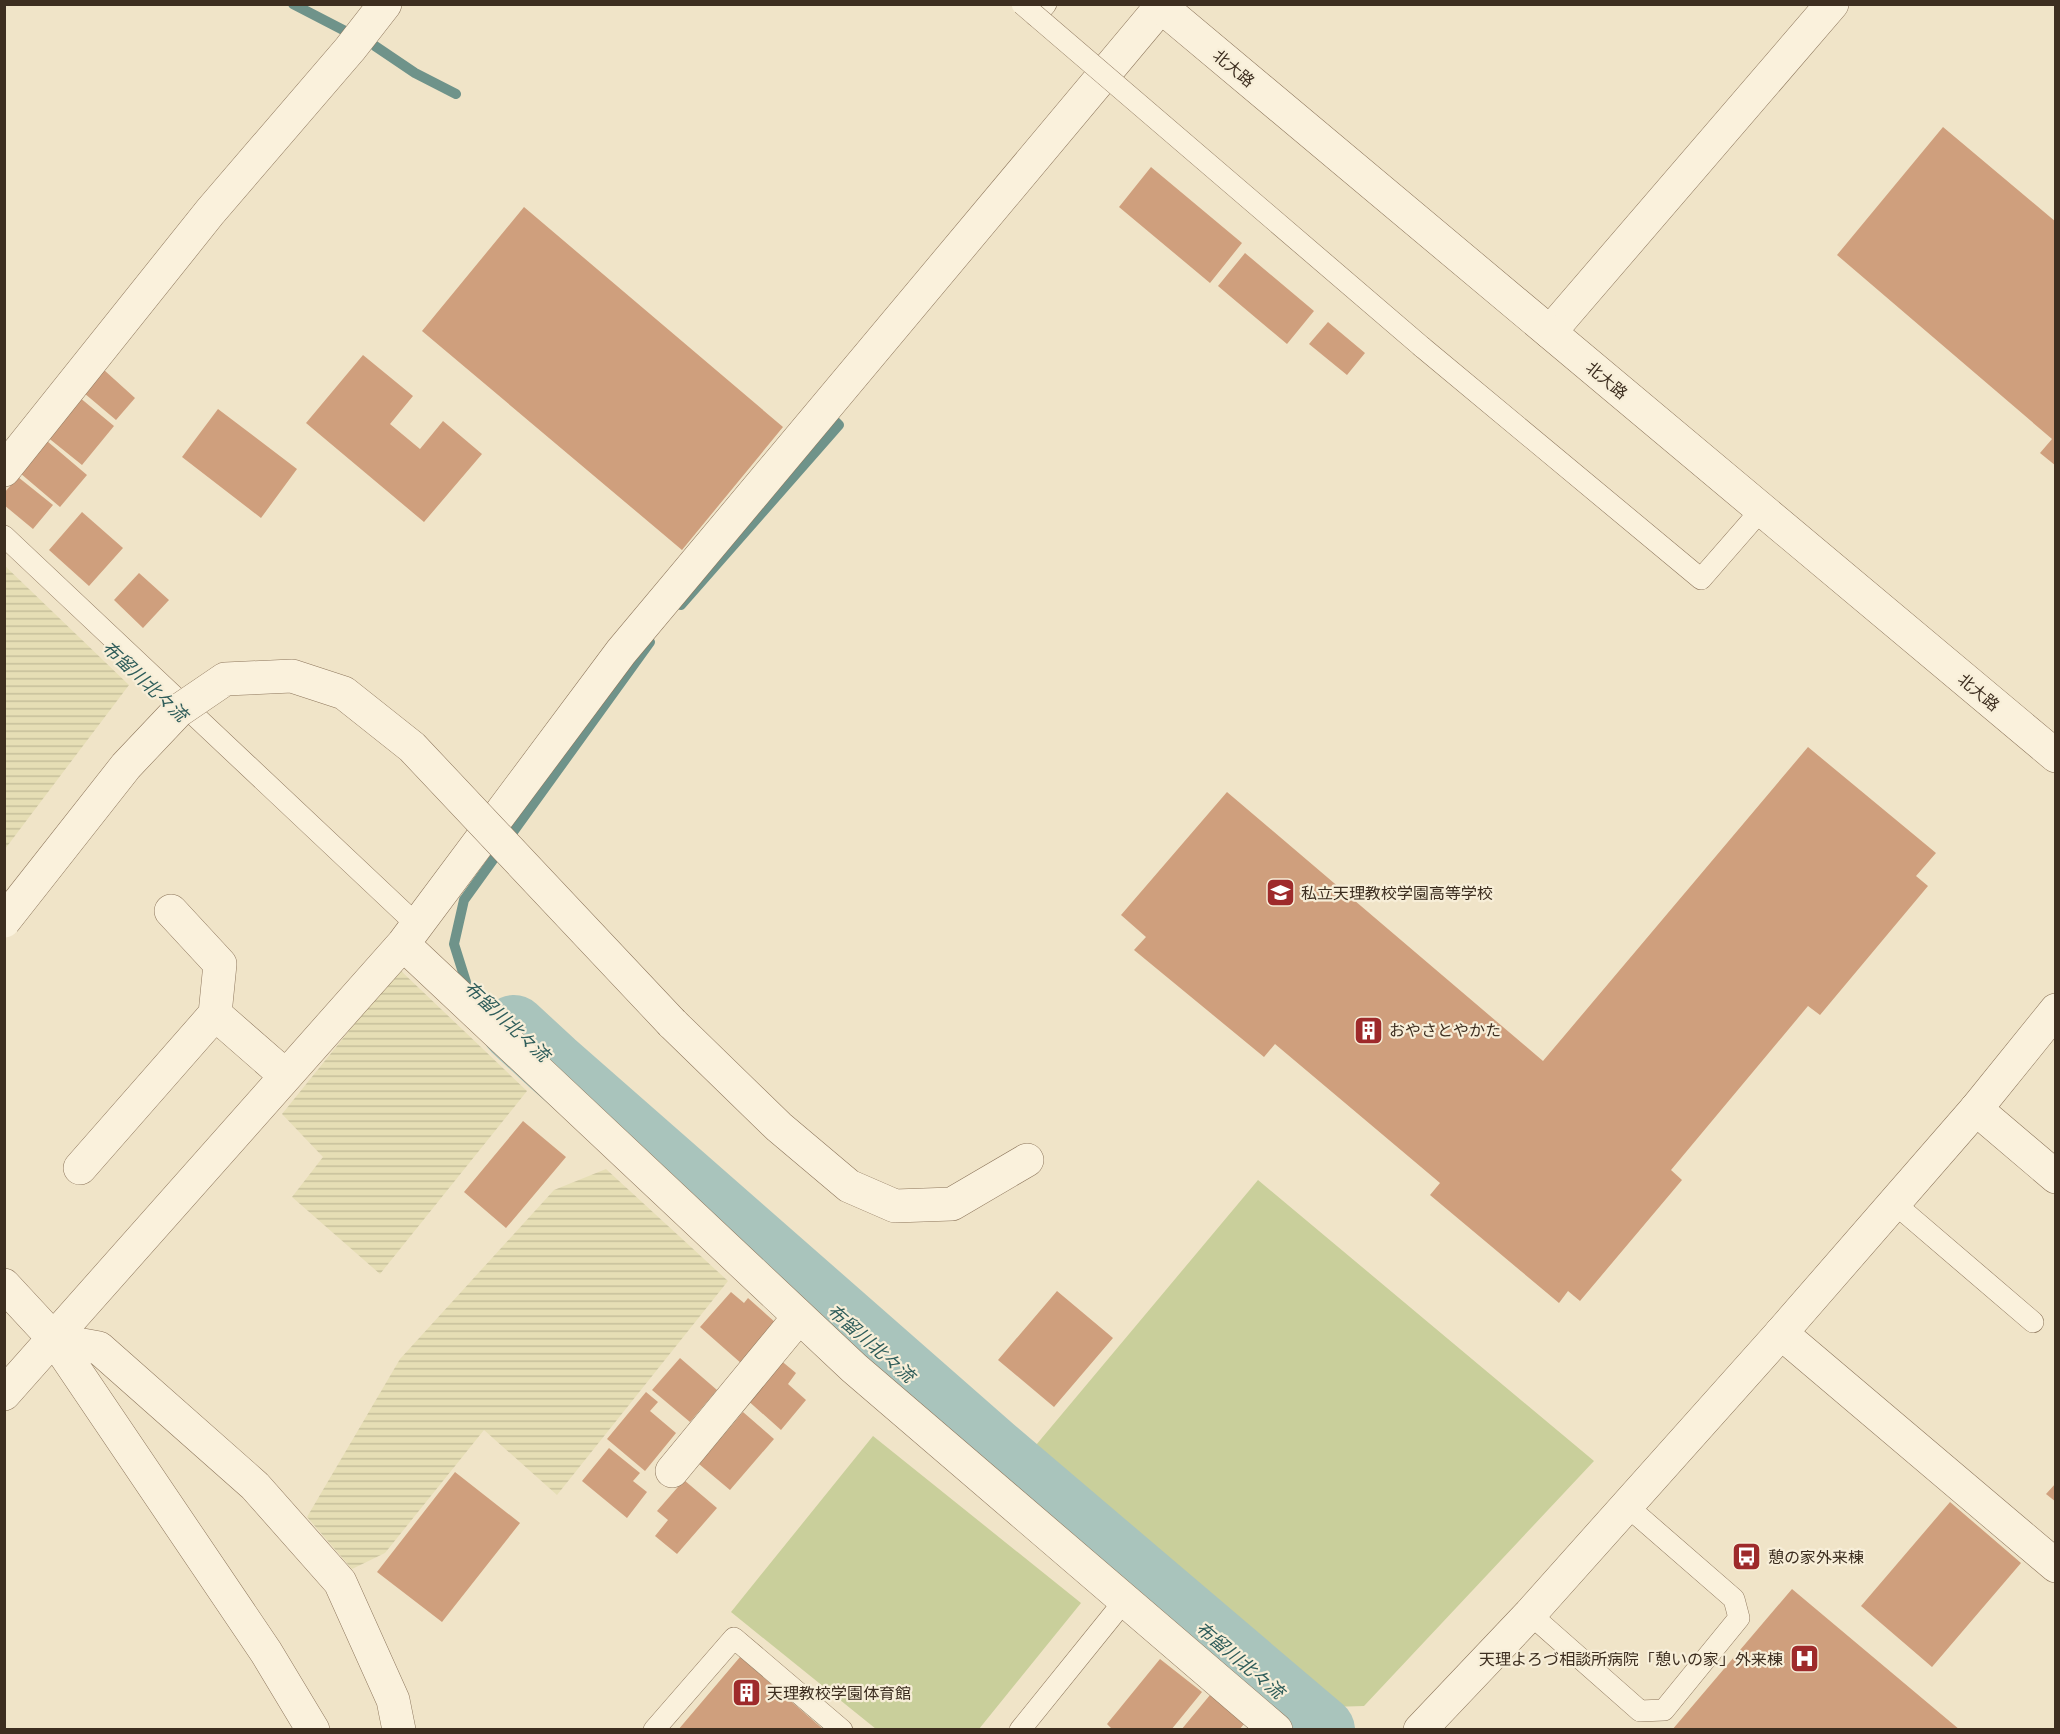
<svg xmlns="http://www.w3.org/2000/svg" width="2060" height="1734" viewBox="0 0 2060 1734" font-family="Merriweather,'Noto Sans JP',serif">
	<style>
		.farmland { fill: url(#farmland-rules) }
		.grass { fill: #c9cf9b }
		.lines { fill: none; stroke-linecap: round; stroke-linejoin: round }
		.stream { stroke: #6f938a; stroke-width: 10 }
		.river { stroke: #a9c4bc; stroke-width: 66 }
		.building { fill: #cf9f7d }
		.service-casing { stroke: #8d765c; stroke-width: 22 }
		.minor-casing { stroke: #8d765c; stroke-width: 34 }
		.tertiary-casing { stroke: #8d765c; stroke-width: 34 }
		.service { stroke: #faf1dc; stroke-width: 21 }
		.minor { stroke: #faf1dc; stroke-width: 33 }
		.tertiary { stroke: #faf1dc; stroke-width: 33 }
		.service-bridge-casing { stroke: #8d765c; stroke-width: 22; stroke-linecap: butt }
		.tertiary-bridge-casing { stroke: #8d765c; stroke-width: 34; stroke-linecap: butt }
		.service-bridge { stroke: #faf1dc; stroke-width: 21 }
		.tertiary-bridge { stroke: #faf1dc; stroke-width: 33 }
		.labels { text-anchor: middle; dominant-baseline: central; stroke-width: 4.5; stroke-linejoin: round; paint-order: stroke }
		.street-label { font-size: 16px; fill: #3d2e20; stroke: #f7eed8 }
		.poi-label { font-size: 16px; fill: #3d2e20; stroke: #f7eed8; text-anchor: start }
		.water-label { font-size: 18px; font-style: italic; fill: #2f5d5a; stroke: #f7eed8 }
	</style>
	<defs>
		<pattern id="farmland-rules" width="6" height="5" patternUnits="userSpaceOnUse" patternTransform="scale(1.5)"><rect width="6" height="5" fill="#e6deb5"/><path d="M0 2.5h6" fill="none" stroke="#c6bf9b"/></pattern>
	</defs>
	<rect width="100%" height="100%" fill="#f0e4c8"/>
	<path class="farmland" d="M4 565 129 685 5 849H4Z
		M399 969 527 1091 380 1274 292 1197 323 1157 282 1114Z
		M606 1169 728 1281 557 1495 484 1430 385 1553 352 1569 307 1517 400 1359 554 1190Z"/>
	<path class="grass" d="M1258 1180 1594 1461 1364 1706 1331 1707 1026 1457Z
		M873 1436 1081 1603 979 1729H876L731 1612Z"/>
	<g class="lines">
		<path class="stream" d="M293 4 349 33
			M375 46 415 73 456 94
			M681 605 839 425 835 421
			M466 982 454 944 464 900 650 642"/>
		<path class="river" d="M514 1028 553 1064 993 1450 1322 1730"/>
	</g>
	<path class="building" d="M1943 127 2056 222V466L2040 453 2052 439 1837 255Z
		M1151 167 1242 243 1210 283 1119 207Z
		M524 207 783 427 682 550 422 331Z
		M1245 253 1314 311 1287 344 1218 286Z
		M1328 322 1365 353 1347 375 1309 344Z
		M363 355 413 396 390 424 420 449 443 421 482 454 424 522 306 423Z
		M104 370 135 398 116 420 84 393Z
		M79 397 114 426 82 465 46 436Z
		M218 409 297 469 261 518 182 457Z
		M47 441 87 475 60 507 20 473Z
		M18 477 53 505 33 529 4 505V493Z
		M82 512 123 548 89 586 49 550Z
		M139 573 169 600 143 628 114 600Z
		M1808 747 1936 853 1916 876 1928 886 1820 1015 1808 1006 1671 1170 1682 1180 1580 1301 1568 1291 1559 1303 1430 1195 1440 1183 1275 1044 1264 1057 1134 950 1146 937 1121 915 1227 792 1543 1061Z
		M523 1121 566 1157 506 1228 464 1192Z
		M1057 1291 1113 1338 1054 1407 998 1360Z
		M731 1292 744 1303 748 1298 777 1324 742 1364 700 1327Z
		M680 1358 717 1390 690 1422 652 1390Z
		M779 1359 796 1373 788 1384 806 1400 781 1430 745 1398Z
		M646 1392 658 1402 650 1411 676 1433 645 1471 607 1439Z
		M743 1412 774 1439 730 1490 699 1464Z
		M609 1448 640 1473 633 1481 647 1492 627 1518 582 1481Z
		M455 1472 520 1523 442 1622 377 1572Z
		M684 1480 717 1508 677 1554 655 1536 668 1520 657 1511Z
		M2056 1483V1502L2046 1494Z
		M1950 1502 2021 1563 1932 1667 1861 1606Z
		M1792 1589 1960 1730H1672Z
		M740 1657 824 1730H678Z
		M1160 1659 1202 1692 1171 1730H1113L1107 1724Z
		M1210 1695 1244 1724 1239 1730H1181Z"/>
	<g class="lines">
		<defs>
			<path id="service" d="M1036 16 1046 4
				M1422 347 1701 579 1762 509
				M4 536 417 925
				M1894 1203 2033 1322
				M1530 1614 1640 1711 1664 1710 1739 1618 1734 1599 1627 1506
				M654 1730 734 1638 842 1730
				M1020 1730 1125 1600"/>
			<path id="minor" d="M1550 332 1832 4
				M4 470 210 212 350 49 385 4
				M403 944 854 1368 1276 1730
				M215 1014 286 1076
				M1976 1109 2056 1177
				M80 1168 215 1014 220 964 171 911
				M1781 1333 2056 1566
				M55 1340 99 1348 255 1486 340 1582 393 1700 399 1730
				M4 1394 403 944 621 652 1163 4
				M672 1471 799 1317"/>
			<path id="tertiary" d="M1158 4 2056 756
				M672 1023 779 1127 849 1186 895 1206 952 1204 1027 1160
				M4 1285 55 1340 266 1652 313 1730
				M1420 1730 1530 1614 1781 1333 1976 1109 2056 1010"/>
		</defs>
		<use href="#service" class="service-casing"/>
		<use href="#minor" class="minor-casing"/>
		<use href="#tertiary" class="tertiary-casing"/>
		<use href="#service" class="service"/>
		<use href="#minor" class="minor"/>
		<use href="#tertiary" class="tertiary"/>
		<defs>
			<path id="service-bridge" d="M1022 4 1422 347"/>
			<path id="tertiary-bridge" d="M4 921 126 766 178 711 225 679 292 676 344 693 412 747 672 1023"/>
		</defs>
		<use href="#service-bridge" class="service-bridge-casing"/>
		<use href="#tertiary-bridge" class="tertiary-bridge-casing"/>
		<use href="#service-bridge" class="service-bridge"/>
		<use href="#tertiary-bridge" class="tertiary-bridge"/>
	</g>
	<defs>
		<symbol id="school-square" viewBox="-11 -11 22 22"><rect x="-9" y="-9" width="18" height="18" rx="4" fill="#9e2a2b" stroke="#f7eed8"/><path d="M0-5L7-2L0 1L-7-2ZM-4 1L0 2.5L4 1V4Q0 6-4 4Z" fill="#fff"/></symbol>
		<symbol id="building-square" viewBox="-11 -11 22 22"><rect x="-9" y="-9" width="18" height="18" rx="4" fill="#9e2a2b" stroke="#f7eed8"/><path d="M-4-6H4V6H1V3H-1V6H-4ZM-2.5-4.3h1.7v1.8h-1.7ZM.8-4.3h1.7v1.8H.8ZM-2.5-1h1.7V.8h-1.7ZM.8-1h1.7V.8H.8Z" fill="#fff"/></symbol>
		<symbol id="bus-square" viewBox="-11 -11 22 22"><rect x="-9" y="-9" width="18" height="18" rx="4" fill="#9e2a2b" stroke="#f7eed8"/><path d="M-5-6H5V4H4V6H2V4H-2V6H-4V4H-5ZM-3.5-4V0h7V-4ZM-3.5 1.2v1.5H-2V1.2ZM2 1.2v1.5H3.5V1.2Z" fill="#fff"/></symbol>
		<symbol id="hospital-square" viewBox="-11 -11 22 22"><rect x="-9" y="-9" width="18" height="18" rx="4" fill="#9e2a2b" stroke="#f7eed8"/><path d="M-5-5h3v3.5h4V-5h3V5h-3V1.5h-4V5h-3Z" fill="#fff"/></symbol>
	</defs>
	<g fill-rule="evenodd">
		<use href="#school-square" x="1264" y="876" width="33" height="33"/>
		<use href="#building-square" x="1352" y="1014" width="33" height="33"/>
		<use href="#bus-square" x="1730" y="1540" width="33" height="33"/>
		<use href="#hospital-square" x="1788" y="1642" width="33" height="33"/>
		<use href="#building-square" x="730" y="1676" width="33" height="33"/>
	</g>
	<g class="labels">
		<g class="street-label">
			<text transform="translate(1234 68) rotate(40)">北大路</text>
			<text transform="translate(1607 380) rotate(40)">北大路</text>
			<text transform="translate(1979 692) rotate(40)">北大路</text>
		</g>
		<g class="poi-label">
			<text x="1301" y="893">私立天理教校学園高等学校</text>
			<text x="1389" y="1030">おやさとやかた</text>
			<text x="1768" y="1557">憩の家外来棟</text>
			<text x="1783" y="1659" text-anchor="end">天理よろづ相談所病院「憩いの家」外来棟</text>
			<text x="767" y="1693">天理教校学園体育館</text>
		</g>
		<g class="water-label">
			<text transform="translate(145 681) rotate(43)">布留川北々流</text>
			<text transform="translate(507 1021) rotate(43)">布留川北々流</text>
			<text transform="translate(871 1343) rotate(41)">布留川北々流</text>
			<text transform="translate(1240 1660) rotate(40)">布留川北々流</text>
		</g>
	</g>
	<rect width="2060" height="1734" fill="none" stroke="#3d2e20" stroke-width="12"/>
</svg>
